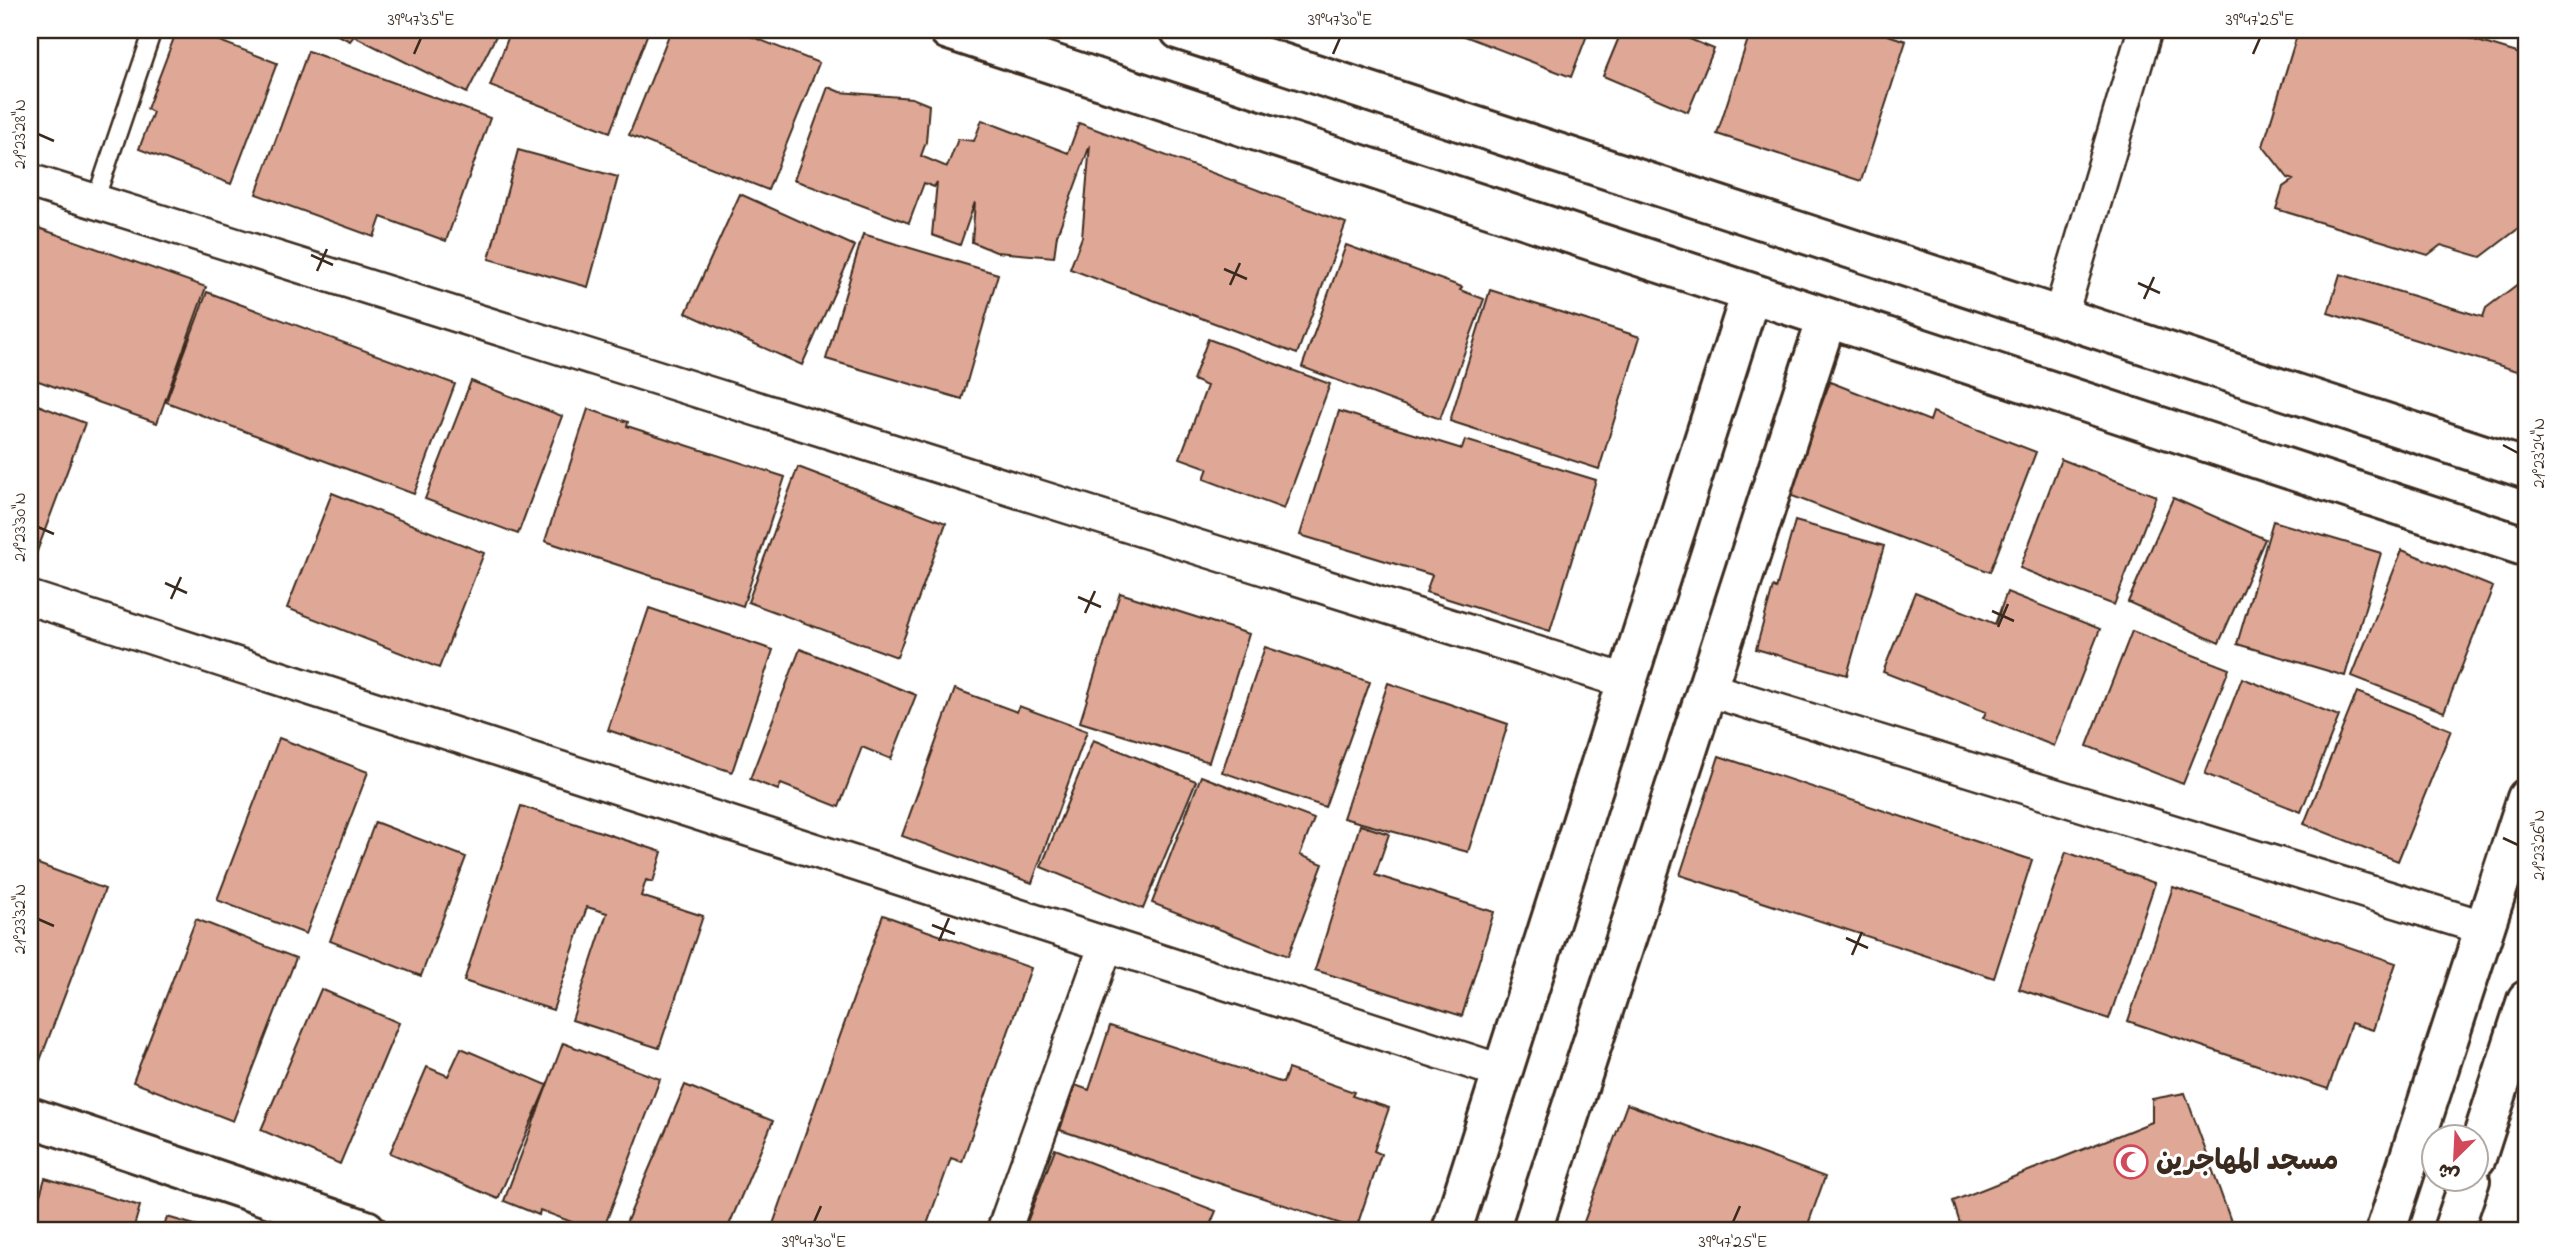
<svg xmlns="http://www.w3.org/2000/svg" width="2557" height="1260" viewBox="0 0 2557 1260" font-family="'Indie Flower','Playpen Sans Arabic',sans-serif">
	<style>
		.building { fill: #dfa896; stroke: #3b2a1e; stroke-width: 2 }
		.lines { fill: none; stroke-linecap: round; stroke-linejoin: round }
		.lane-casing { stroke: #3b2a1e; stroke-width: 21 }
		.street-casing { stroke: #3b2a1e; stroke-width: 38 }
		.secondary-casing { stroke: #3b2a1e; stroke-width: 44 }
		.lane { stroke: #fff; stroke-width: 16 }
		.street { stroke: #fff; stroke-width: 33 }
		.secondary { stroke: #fff; stroke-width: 38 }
		.ticks { fill: none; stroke: #3b2a1e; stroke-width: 2.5 }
		.labels { text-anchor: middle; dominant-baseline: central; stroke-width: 6; stroke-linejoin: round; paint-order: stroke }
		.poi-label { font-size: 28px; font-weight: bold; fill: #3b2a1e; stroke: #fff; text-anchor: start }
		.neatline { fill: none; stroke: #3b2a1e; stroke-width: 2.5 }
		.ticks-label { font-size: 18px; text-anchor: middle; fill: #3b2a1e }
	</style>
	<rect width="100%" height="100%" fill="#fff"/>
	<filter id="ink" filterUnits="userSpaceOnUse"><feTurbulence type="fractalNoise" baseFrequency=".0143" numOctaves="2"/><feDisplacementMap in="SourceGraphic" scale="14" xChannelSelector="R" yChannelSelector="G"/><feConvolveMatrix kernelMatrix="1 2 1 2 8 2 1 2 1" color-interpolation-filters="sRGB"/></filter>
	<g filter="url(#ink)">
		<path class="building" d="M177 30H191L277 63 231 184 139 149 153 112 147 109Z
			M327 30H499L467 93 354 36 350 41Z
			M511 30H649L610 132 490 86Z
			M671 30H735L819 63 768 190 629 135Z
			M1455 30H1589L1571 77 1454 32Z
			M1622 30H1668L1714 49 1688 112 1603 76Z
			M1751 30H1873L1906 41 1861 181 1717 134Z
			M2304 30H2441L2527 56V222L2481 257 2441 245 2428 255 2276 209 2283 187 2293 180 2288 178 2263 146 2297 35Z
			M308 51 490 118 446 241 381 217 374 237 256 194Z
			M828 87 840 92 912 98 929 105 926 142 921 156 947 167 958 139 974 141 982 120 1068 153 1079 123 1346 223 1297 354 1070 269 1082 237 1090 145 1057 235 1054 257 996 252 972 242 975 202 960 245 932 235 937 182 934 187 924 183 909 223 794 180Z
			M518 150 618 177 588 287 489 259Z
			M740 194 855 246 802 365 686 313Z
			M30 225 206 287 157 423 30 378Z
			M863 234 998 274 962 399 826 359Z
			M1346 245 1462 287 1460 290 1484 299 1440 419 1302 367Z
			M2340 274 2483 317 2486 308 2527 277V374L2328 313Z
			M1490 290 1640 337 1599 469 1450 421Z
			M207 292 455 384 414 494 166 402Z
			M1208 339 1330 384 1284 509 1204 479 1208 468 1180 458 1207 386 1193 380Z
			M471 381 562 416 518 534 425 499Z
			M1830 382 1930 421 1933 412 2036 452 1990 572 1787 494Z
			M30 402 85 423 36 554 30 552Z
			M588 409 628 422 627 426 785 477 743 606 545 541Z
			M1339 411 1462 449 1465 440 1596 480 1550 631 1426 592 1432 575 1300 535Z
			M2061 459 2156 496 2114 605 2020 568Z
			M798 467 946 523 897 657 748 602Z
			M332 493 484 553 439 668 287 608Z
			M2173 498 2265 539 2219 643 2128 602Z
			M1795 521 1884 546 1847 675 1756 649 1773 587 1776 589Z
			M2273 521 2381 553 2345 676 2237 644Z
			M2402 550 2493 587 2444 712 2352 676Z
			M1915 592 1995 624 2007 592 2100 629 2054 746 1983 718 1986 712 1883 672Z
			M1120 593 1249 634 1209 762 1080 722Z
			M649 608 773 650 732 772 608 730Z
			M2132 631 2229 669 2183 784 2087 746Z
			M1265 647 1370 682 1325 807 1222 772Z
			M800 649 916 695 891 759 862 747 839 807 781 784 778 790 750 779Z
			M2242 678 2339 716 2301 812 2205 774Z
			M1388 683 1508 724 1468 852 1343 818Z
			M955 689 1017 712 1019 706 1087 731 1032 883 902 836Z
			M2357 692 2451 730 2398 861 2304 824Z
			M279 738 368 772 306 934 217 900Z
			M1093 740 1196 781 1143 909 1041 867Z
			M1719 756 2032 860 1994 978 1680 875Z
			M1201 776 1314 819 1300 855 1323 864 1288 956 1152 903Z
			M521 806 662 852 653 882 646 880 641 896 703 916 659 1048 572 1020 607 913 587 907 553 1010 464 981Z
			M375 822 466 857 421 976 330 941Z
			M1360 825 1389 834 1375 875 1494 912 1462 1016 1315 970Z
			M2066 852 2155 883 2109 1019 2019 989Z
			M30 861 105 889 36 1071 30 1069Z
			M2173 887 2396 963 2373 1030 2351 1023 2328 1089 2128 1021Z
			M883 915 1031 968 962 1162 951 1158 925 1230H771Z
			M196 919 296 958 233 1121 133 1082Z
			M321 989 399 1023 340 1164 261 1130Z
			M1110 1026 1283 1083 1288 1069 1354 1092 1352 1096 1389 1108 1374 1151 1381 1154 1356 1229 1060 1130 1075 1085 1089 1090Z
			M563 1043 660 1079 603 1230H593L540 1210 539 1215 504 1201Z
			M461 1048 547 1085 498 1199 390 1153 427 1067 448 1076Z
			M685 1085 773 1121 727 1230H623Z
			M2185 1093 2234 1230H1962L1953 1201 2152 1122V1099Z
			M1627 1104 1825 1177 1806 1230H1581Z
			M1055 1149 1216 1211 1208 1230H1024Z
			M45 1178 140 1206 133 1230H30Z
			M167 1217 212 1230H163Z"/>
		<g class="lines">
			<defs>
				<path id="lane" d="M95 201 153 30"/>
				<path id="street" d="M30 181 1628 682
					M2060 317 2145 30
					M30 598 1503 1072
					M1707 689 2485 928
					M1004 1230 1106 945"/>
				<path id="secondary" d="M949 30 2527 547
					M1180 30 2527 469
					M30 1117 366 1230
					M2476 1158 2527 1000
					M1452 1230 1751 293
					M1532 1230 1827 318
					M2386 1230 2527 798
					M2453 1230 2470 1180"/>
			</defs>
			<use href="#lane" class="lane-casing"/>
			<use href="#street" class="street-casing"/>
			<use href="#secondary" class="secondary-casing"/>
			<use href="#lane" class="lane"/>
			<use href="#street" class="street"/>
			<use href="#secondary" class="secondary"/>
		</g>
	</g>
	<path class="ticks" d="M414 54 421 38M1333 54 1340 38M2253 54 2260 38M38 134 54 141M311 255 333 265M1224 269 1247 279M317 271 327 249M2138 283 2160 293M1230 285 1240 263M2144 299 2154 277M2503 445 2518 453M38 527 54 534M165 583 187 593M1078 597 1101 607M171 599 181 577M1992 611 2014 621M1085 613 1095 591M1998 627 2008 604M2503 838 2518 845M38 919 54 926M932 925 955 934M1846 938 1868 948M939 941 949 918M1852 955 1862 932M814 1222 821 1206M1733 1222 1740 1206"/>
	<defs>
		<symbol id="mosque-ring" viewBox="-11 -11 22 22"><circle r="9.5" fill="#fff" stroke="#d1495b" stroke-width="1.5"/><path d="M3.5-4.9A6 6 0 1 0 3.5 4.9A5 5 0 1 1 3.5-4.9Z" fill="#d1495b"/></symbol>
	</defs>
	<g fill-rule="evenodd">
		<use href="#mosque-ring" x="2112" y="1143" width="38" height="38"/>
	</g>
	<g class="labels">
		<g class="poi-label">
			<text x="2156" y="1162">مسجد المهاجرين</text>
		</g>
	</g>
	<rect width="2557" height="1260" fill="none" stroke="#fff" stroke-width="77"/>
	<g transform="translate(2455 1158) rotate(204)"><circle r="33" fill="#ffffff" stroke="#b1aaa5" stroke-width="2"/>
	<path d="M0-5L12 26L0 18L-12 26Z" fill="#d1495b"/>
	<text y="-10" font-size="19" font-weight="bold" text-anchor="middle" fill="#3b2a1e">ش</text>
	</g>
	<rect x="38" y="38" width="2480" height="1184" class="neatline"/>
	<g class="ticks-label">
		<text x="421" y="25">39°47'35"E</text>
		<text x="1340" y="25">39°47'30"E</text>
		<text x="2260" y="25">39°47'25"E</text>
		<text transform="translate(19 134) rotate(-90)" y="6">21°23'28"N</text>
		<text transform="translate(2538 453) rotate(-90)" y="6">21°23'24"N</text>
		<text transform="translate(19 527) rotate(-90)" y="6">21°23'30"N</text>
		<text transform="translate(2538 845) rotate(-90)" y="6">21°23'26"N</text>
		<text transform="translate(19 919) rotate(-90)" y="6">21°23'32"N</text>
		<text x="814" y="1247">39°47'30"E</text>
		<text x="1733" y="1247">39°47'25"E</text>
	</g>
</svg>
